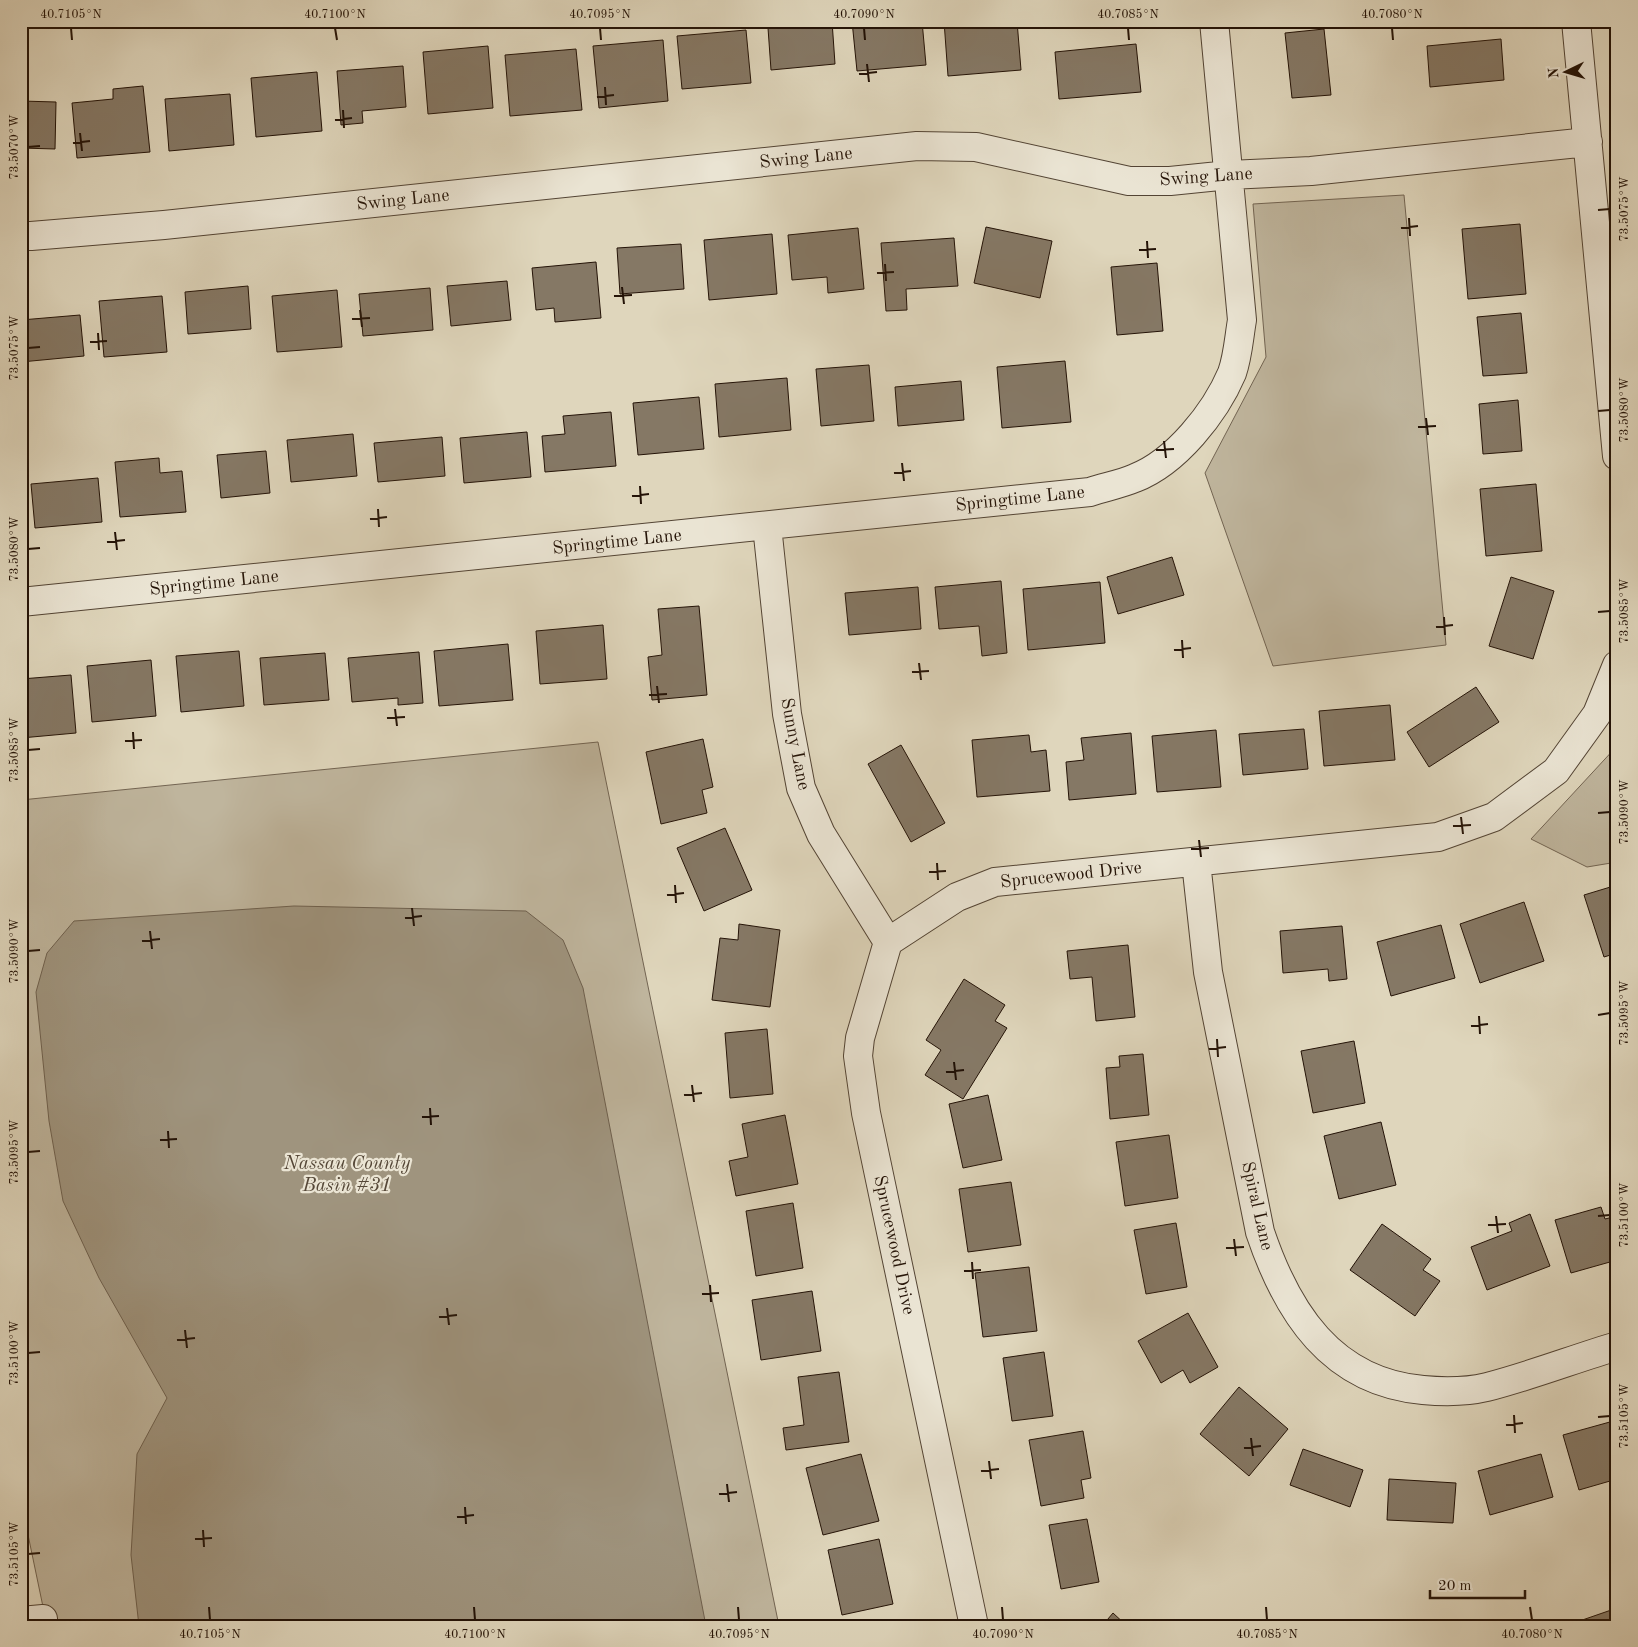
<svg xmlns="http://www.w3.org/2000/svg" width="1638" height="1647" viewBox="0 0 1638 1647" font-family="'Old Standard TT',serif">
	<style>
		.green { fill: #bfb59d; stroke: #726452 }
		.water { fill: #9f947e; stroke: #6e604e }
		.building { fill: #857865; stroke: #241307 }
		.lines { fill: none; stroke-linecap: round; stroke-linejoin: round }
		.street-casing { stroke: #534434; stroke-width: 30 }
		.street { stroke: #eae4d3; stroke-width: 28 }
		.ticks { fill: none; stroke: #241307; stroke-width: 2 }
		.labels { text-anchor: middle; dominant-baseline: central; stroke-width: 4.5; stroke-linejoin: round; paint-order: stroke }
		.street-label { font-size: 18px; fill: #241307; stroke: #eae4d3 }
		.water-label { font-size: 19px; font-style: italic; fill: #554737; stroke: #eae4d3 }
		.neatline { fill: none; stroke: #241307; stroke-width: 2 }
		.ticks-label { font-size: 12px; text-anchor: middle; fill: #241307 }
	</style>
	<rect width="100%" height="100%" fill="#dfd6bc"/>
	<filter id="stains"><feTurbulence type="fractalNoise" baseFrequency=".004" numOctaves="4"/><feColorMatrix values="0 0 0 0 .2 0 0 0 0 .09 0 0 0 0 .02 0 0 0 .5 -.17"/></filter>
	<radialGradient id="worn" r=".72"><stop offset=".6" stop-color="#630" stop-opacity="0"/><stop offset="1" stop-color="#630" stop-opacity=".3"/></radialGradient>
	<path class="green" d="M1404 195 1446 645 1273 666 1205 473 1266 357 1253 204Z
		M598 742 779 1626H47L21 1501V800Z
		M1617 746V862L1587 867 1531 839Z"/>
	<path class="water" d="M294 906 526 911 563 940 583 988 706 1626H139L131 1555 137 1454 167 1398 99 1278 63 1201 49 1121 36 992 47 953 74 921Z"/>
	<path class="building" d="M785 21H832L835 64 771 70 768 28 785 26Z
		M852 21H922L926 65 857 71Z
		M944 21H1017L1021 70 948 76Z
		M1324 29 1331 95 1292 98 1285 33Z
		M746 30 751 83 682 89 677 36Z
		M1501 39 1504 80 1430 87 1427 46Z
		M663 40 668 101 599 108 593 46Z
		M1136 44 1141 92 1059 99 1055 52Z
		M488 46 493 108 428 114 423 52Z
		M576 49 582 110 510 116 505 55Z
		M403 66 406 107 362 111 363 123 341 125 337 71Z
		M317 72 322 131 256 137 251 78Z
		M143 86 150 152 77 158 72 103 113 99V89Z
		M230 94 234 145 169 151 165 99Z
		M21 101 56 102 55 149 21 148Z
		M1520 224 1526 294 1468 299 1462 229Z
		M986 227 1052 241 1040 298 974 283Z
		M858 228 864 289 828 293 827 277 792 280 788 235Z
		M772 234 777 294 709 300 704 240Z
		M954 238 958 286 906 289 907 310 886 311 881 243Z
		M681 244 684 289 620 294 617 248Z
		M596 262 601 318 555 322 554 308 536 310 532 268Z
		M1157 263 1163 331 1117 335 1111 267Z
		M507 281 511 320 451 326 447 286Z
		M248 286 251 329 188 334 185 292Z
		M430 288 433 330 363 336 359 294Z
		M337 290 342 347 277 352 272 296Z
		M162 296 167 352 104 357 99 301Z
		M1521 313 1527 373 1483 376 1477 317Z
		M80 315 84 356 21 362V320Z
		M1065 361 1071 422 1002 428 997 367Z
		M869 365 874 421 821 426 816 369Z
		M787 378 791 430 719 437 715 384Z
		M961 381 964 420 898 426 895 387Z
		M699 397 704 449 638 455 633 403Z
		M1518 400 1522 451 1483 454 1479 404Z
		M611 412 616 466 545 472 542 436 565 434 563 416Z
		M527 432 531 477 464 483 460 438Z
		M353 434 357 476 291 482 287 440Z
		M442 437 445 476 378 482 374 443Z
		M266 451 270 493 221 498 217 455Z
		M159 458 160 473 182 471 186 512 120 517 115 462Z
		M98 478 102 522 35 528 31 484Z
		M1536 484 1542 551 1486 556 1480 489Z
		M1172 557 1184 595 1118 614 1107 577Z
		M1511 577 1554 591 1533 659 1489 646Z
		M1001 581 1007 653 982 656 979 626 939 629 935 587Z
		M1100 582 1105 643 1028 650 1023 589Z
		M918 587 921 629 849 635 845 593Z
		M699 606 707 695 652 700 648 657 662 655 658 609Z
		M603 625 607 679 540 684 536 631Z
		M508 644 513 700 439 706 434 651Z
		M239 651 244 706 181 712 176 656Z
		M419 652 423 703 398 705V698L352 702 348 658Z
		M325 653 329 700 264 705 260 658Z
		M151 660 156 716 92 722 87 666Z
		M71 675 76 733 21 738V679Z
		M1476 687 1499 722 1429 767 1407 732Z
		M1390 705 1395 760 1324 766 1319 711Z
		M1304 729 1308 769 1243 775 1239 734Z
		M1216 730 1221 787 1157 792 1152 736Z
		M1131 733 1136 794 1069 800 1066 762 1084 760 1081 738Z
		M1029 735 1031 752 1046 750 1050 791 977 797 972 740Z
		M703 739 713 787 702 790 707 813 661 824 646 752Z
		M901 745 945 823 911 842 868 764Z
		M725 828 752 890 704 911 677 848Z
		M1617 885V953L1604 957 1584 895Z
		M1524 902 1544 961 1480 983 1460 924Z
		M739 924 780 930 770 1007 712 1000 720 938 738 940Z
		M1441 925 1455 978 1391 996 1377 942Z
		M1342 926 1347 979 1329 981 1328 969 1283 973 1280 931Z
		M1128 945 1135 1017 1096 1021 1092 977 1070 979 1067 951Z
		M964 979 1005 1005 995 1021 1007 1028 963 1099 925 1075 941 1050 926 1040Z
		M1617 996V1025L1610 998Z
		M767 1029 773 1094 730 1098 725 1033Z
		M1354 1041 1365 1103 1313 1113 1301 1051Z
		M1143 1054 1149 1115 1110 1119 1106 1068 1120 1067 1119 1056Z
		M988 1095 1002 1160 963 1168 949 1104Z
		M785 1115 798 1184 736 1196 729 1161 748 1157 742 1124Z
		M1381 1122 1396 1185 1339 1199 1324 1136Z
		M1169 1135 1178 1198 1125 1206 1116 1142Z
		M1011 1182 1021 1245 968 1252 959 1189Z
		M793 1203 803 1268 756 1276 746 1211Z
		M1601 1207 1605 1219 1617 1216V1260L1571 1273 1555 1220Z
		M1530 1214 1550 1266 1487 1290 1471 1247 1512 1231 1509 1223Z
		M1176 1223 1187 1287 1146 1294 1134 1230Z
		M1382 1224 1431 1259 1423 1270 1440 1281 1415 1316 1350 1270Z
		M1029 1267 1037 1331 983 1337 975 1273Z
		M812 1291 821 1351 761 1360 752 1300Z
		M1188 1313 1218 1367 1190 1383 1183 1370 1161 1383 1138 1341Z
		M1044 1352 1053 1416 1012 1421 1003 1358Z
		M839 1372 849 1442 786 1450 783 1428 804 1425 798 1377Z
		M1239 1387 1288 1429 1249 1476 1200 1434Z
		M1617 1420V1479L1579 1490 1563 1435Z
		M1083 1431 1091 1478 1081 1480 1084 1498 1041 1506 1029 1440Z
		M1303 1449 1363 1470 1350 1507 1290 1485Z
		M861 1454 879 1521 823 1535 806 1468Z
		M1541 1454 1553 1497 1490 1515 1478 1471Z
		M1389 1479 1456 1483 1453 1523 1387 1520Z
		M1087 1519 1099 1582 1061 1589 1049 1525Z
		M879 1539 893 1604 842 1615 828 1550Z
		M1617 1608V1626H1565Z
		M1113 1613 1127 1626H1102Z
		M1527 1620 1529 1626H1509Z"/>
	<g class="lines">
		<defs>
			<path id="street" d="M1576 21 1617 456
				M21 236H31L164 225 917 146 976 147 1129 181H1170L1229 175 1311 171 1588 142
				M767 526 787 714 801 788 821 834 888 942
				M21 602 1090 492C1105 487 1121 484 1135 478 1176 462 1215 413 1232 373 1238 356 1239 337 1242 320L1214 21
				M1196 862 1208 972 1260 1232C1287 1312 1331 1382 1423 1390 1444 1392 1466 1392 1487 1387 1530 1376 1574 1359 1617 1346
				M21 1621 43 1619
				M974 1626 866 1113 858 1056 860 1038 888 942 957 897 995 882 1438 837 1494 817 1556 771 1597 714 1617 665"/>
		</defs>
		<use href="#street" class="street-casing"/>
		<use href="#street" class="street"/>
	</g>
	<path class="ticks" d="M71 28 72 40M335 28 337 40M600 28 601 40M864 28 865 40M1128 28 1129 40M1392 28 1393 40M867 64 869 82M859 74 877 72M605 87 606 105M597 97 614 95M343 110 344 128M335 120 352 118M80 133 82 151M73 143 90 141M28 147 40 146M1598 210 1610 209M1409 218 1410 236M1401 228 1418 226M1147 241 1148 258M1139 250 1156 249M885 264 886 281M877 273 894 272M622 287 624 304M614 296 632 295M360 310 362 327M352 319 370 318M98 333 99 350M90 342 107 341M28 348 40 347M1598 411 1610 410M1426 418 1428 435M1418 427 1436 426M1164 441 1166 458M1156 450 1174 449M902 463 904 481M894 473 911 471M640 486 641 504M632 496 649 494M378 509 379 527M370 519 387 517M115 532 117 550M107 542 125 540M28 549 40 548M1598 612 1610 611M1444 617 1445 635M1436 627 1453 625M1182 640 1183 658M1174 650 1191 648M919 663 921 680M912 672 929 671M657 686 659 703M649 695 667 694M395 709 397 726M387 718 405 717M133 732 134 749M125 741 142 740M28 750 40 749M1598 813 1610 812M1461 817 1463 834M1453 826 1471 825M1199 840 1201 857M1191 849 1209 848M937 863 938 880M929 872 946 871M675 885 676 903M667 895 684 893M412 908 414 926M405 918 422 916M150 931 152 949M142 941 160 939M28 951 40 950M1598 1015 1610 1013M1479 1016 1480 1034M1471 1026 1488 1024M1217 1039 1218 1057M1209 1049 1226 1047M954 1062 956 1080M946 1072 964 1070M692 1085 694 1102M684 1095 702 1093M430 1108 431 1125M422 1117 439 1116M168 1131 169 1148M160 1140 177 1139M28 1152 40 1151M1496 1216 1498 1233M1598 1216 1610 1215M1488 1225 1506 1224M1234 1239 1236 1256M1226 1248 1244 1247M972 1262 973 1279M964 1271 981 1270M710 1285 711 1302M702 1294 719 1293M447 1308 449 1325M439 1317 457 1315M185 1330 187 1348M177 1340 195 1338M28 1353 40 1352M1514 1415 1515 1433M1598 1417 1610 1416M1506 1425 1523 1423M1251 1438 1253 1456M1244 1448 1261 1446M989 1461 991 1479M981 1471 999 1469M727 1484 729 1502M719 1494 737 1492M465 1507 466 1524M457 1517 474 1515M203 1530 204 1547M195 1539 212 1538M28 1554 40 1553M209 1607 210 1620M474 1607 475 1620M738 1607 739 1620M1002 1607 1003 1620M1266 1607 1267 1620M1530 1607 1532 1620"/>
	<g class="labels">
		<g class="street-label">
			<text transform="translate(806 158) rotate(-6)">Swing Lane</text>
			<text transform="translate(1206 177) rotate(-4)">Swing Lane</text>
			<text transform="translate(403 200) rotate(-6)">Swing Lane</text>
			<text transform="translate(1020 499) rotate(-6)">Springtime Lane</text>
			<text transform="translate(617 542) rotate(-6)">Springtime Lane</text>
			<text transform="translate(214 583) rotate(-6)">Springtime Lane</text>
			<text transform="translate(795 744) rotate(79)">Sunny Lane</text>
			<text transform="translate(1071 875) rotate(-6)">Sprucewood Drive</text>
			<text transform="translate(1257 1206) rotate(77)">Spiral Lane</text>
			<text transform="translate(894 1245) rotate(78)">Sprucewood Drive</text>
		</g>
		<g class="water-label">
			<text x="347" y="1164">Nassau County<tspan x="347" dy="22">Basin #31</tspan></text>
		</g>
	</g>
	<rect width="1638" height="1647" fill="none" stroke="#dfd6bc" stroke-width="55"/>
	<g transform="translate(1566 72) rotate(265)" stroke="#eae4d3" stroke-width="4" paint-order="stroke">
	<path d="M0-4L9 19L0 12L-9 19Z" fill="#241307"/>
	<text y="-8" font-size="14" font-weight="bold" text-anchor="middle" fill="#241307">N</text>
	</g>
	<path d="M1430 1590v8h95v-8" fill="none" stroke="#241307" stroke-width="2.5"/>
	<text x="1438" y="1590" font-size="15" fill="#241307" stroke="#eae4d3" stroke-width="4" paint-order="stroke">20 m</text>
	<rect x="28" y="28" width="1582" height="1592" class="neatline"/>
	<g class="ticks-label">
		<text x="71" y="18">40.7105°N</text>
		<text x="335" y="18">40.7100°N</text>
		<text x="600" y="18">40.7095°N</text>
		<text x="864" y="18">40.7090°N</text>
		<text x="1128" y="18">40.7085°N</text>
		<text x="1392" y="18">40.7080°N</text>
		<text transform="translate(14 147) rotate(-90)" y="4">73.5070°W</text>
		<text transform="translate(1624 209) rotate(-90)" y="4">73.5075°W</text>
		<text transform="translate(14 348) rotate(-90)" y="4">73.5075°W</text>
		<text transform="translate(1624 410) rotate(-90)" y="4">73.5080°W</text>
		<text transform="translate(14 549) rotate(-90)" y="4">73.5080°W</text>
		<text transform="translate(1624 611) rotate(-90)" y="4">73.5085°W</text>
		<text transform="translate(14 750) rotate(-90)" y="4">73.5085°W</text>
		<text transform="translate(1624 812) rotate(-90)" y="4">73.5090°W</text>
		<text transform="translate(14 951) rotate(-90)" y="4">73.5090°W</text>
		<text transform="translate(1624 1013) rotate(-90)" y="4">73.5095°W</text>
		<text transform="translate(14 1152) rotate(-90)" y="4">73.5095°W</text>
		<text transform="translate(1624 1215) rotate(-90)" y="4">73.5100°W</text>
		<text transform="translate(14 1353) rotate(-90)" y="4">73.5100°W</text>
		<text transform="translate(1624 1416) rotate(-90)" y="4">73.5105°W</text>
		<text transform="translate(14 1554) rotate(-90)" y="4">73.5105°W</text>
		<text x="210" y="1638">40.7105°N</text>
		<text x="475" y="1638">40.7100°N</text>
		<text x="739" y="1638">40.7095°N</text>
		<text x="1003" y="1638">40.7090°N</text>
		<text x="1267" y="1638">40.7085°N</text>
		<text x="1532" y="1638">40.7080°N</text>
	</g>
	<rect width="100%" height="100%" filter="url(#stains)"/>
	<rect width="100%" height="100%" fill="url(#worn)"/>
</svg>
